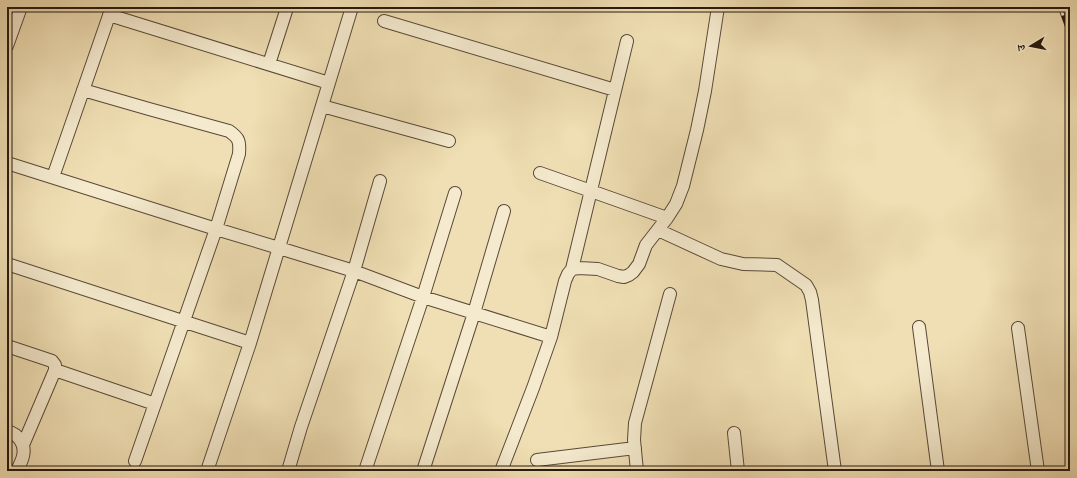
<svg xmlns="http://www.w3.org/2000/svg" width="1077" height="478" viewBox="0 0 1077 478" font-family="'Libre Caslon Text','Noto Serif Devanagari',serif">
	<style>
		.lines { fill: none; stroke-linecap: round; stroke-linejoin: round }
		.minor-casing { stroke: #584a38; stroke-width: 14 }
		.minor { stroke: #f5eace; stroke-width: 12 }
		.rail-casing { stroke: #26190f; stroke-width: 4.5 }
		.rail { stroke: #f5eace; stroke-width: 3; stroke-dasharray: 9; stroke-linecap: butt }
	</style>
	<rect width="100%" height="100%" fill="#f0dfb4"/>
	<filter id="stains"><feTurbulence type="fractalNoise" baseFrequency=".005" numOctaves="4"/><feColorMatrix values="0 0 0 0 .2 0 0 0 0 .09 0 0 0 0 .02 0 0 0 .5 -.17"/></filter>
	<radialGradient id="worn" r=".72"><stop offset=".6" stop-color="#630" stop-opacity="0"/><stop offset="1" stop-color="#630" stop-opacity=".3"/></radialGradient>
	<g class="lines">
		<defs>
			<path id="minor" d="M109 15 329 83
				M384 21 615 90
				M7 46 21 7
				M269 64 286 11V7
				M83 90 149 109 229 131C239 138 240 141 239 154L216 229 135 461
				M322 106 449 141
				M7 163 216 229 279 248 354 271 423 297 551 337
				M540 173 591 191 667 218
				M53 177 112 7
				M658 230 721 259 743 264 777 265 806 285 810 292 812 300 835 471
				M7 264 250 343 352 7
				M572 269 627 41
				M919 327 938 471
				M1018 328 1038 471
				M7 346 52 361 55 365V370L23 445
				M55 370 155 404
				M7 431C18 434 26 444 23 456 22 461 19 466 17 471
				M734 433 738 471
				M537 460 635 448
				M207 471 250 343
				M288 471 301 427 354 271 380 181
				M365 471 423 297 455 193
				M423 471 474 313 504 211
				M501 471 533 388 551 337 565 281 568 274 572 269 579 268 598 269 618 276 624 277 629 275 633 272 639 264 646 245 667 218 676 204 683 186 697 130 705 91 718 7
				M637 471 634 440 635 423 670 294"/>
		</defs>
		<use href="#minor" class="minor-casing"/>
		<use href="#minor" class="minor"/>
		<defs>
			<path id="rail" d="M1060 7 1070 34"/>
		</defs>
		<use href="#rail" class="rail-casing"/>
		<use href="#rail" class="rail"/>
	</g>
	<rect width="1077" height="478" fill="none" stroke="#f0dfb4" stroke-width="24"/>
	<rect x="8" y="8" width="1061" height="462" fill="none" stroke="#26190f" stroke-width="2"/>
	<rect x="12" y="12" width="1053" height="454" fill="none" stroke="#26190f"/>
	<g transform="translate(1031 46) rotate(260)" stroke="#f5eace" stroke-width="3" paint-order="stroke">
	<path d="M0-3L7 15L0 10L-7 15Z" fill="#26190f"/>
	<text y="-6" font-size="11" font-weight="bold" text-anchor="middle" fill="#26190f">उ</text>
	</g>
	<rect width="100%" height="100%" filter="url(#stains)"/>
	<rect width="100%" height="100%" fill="url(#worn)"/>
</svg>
